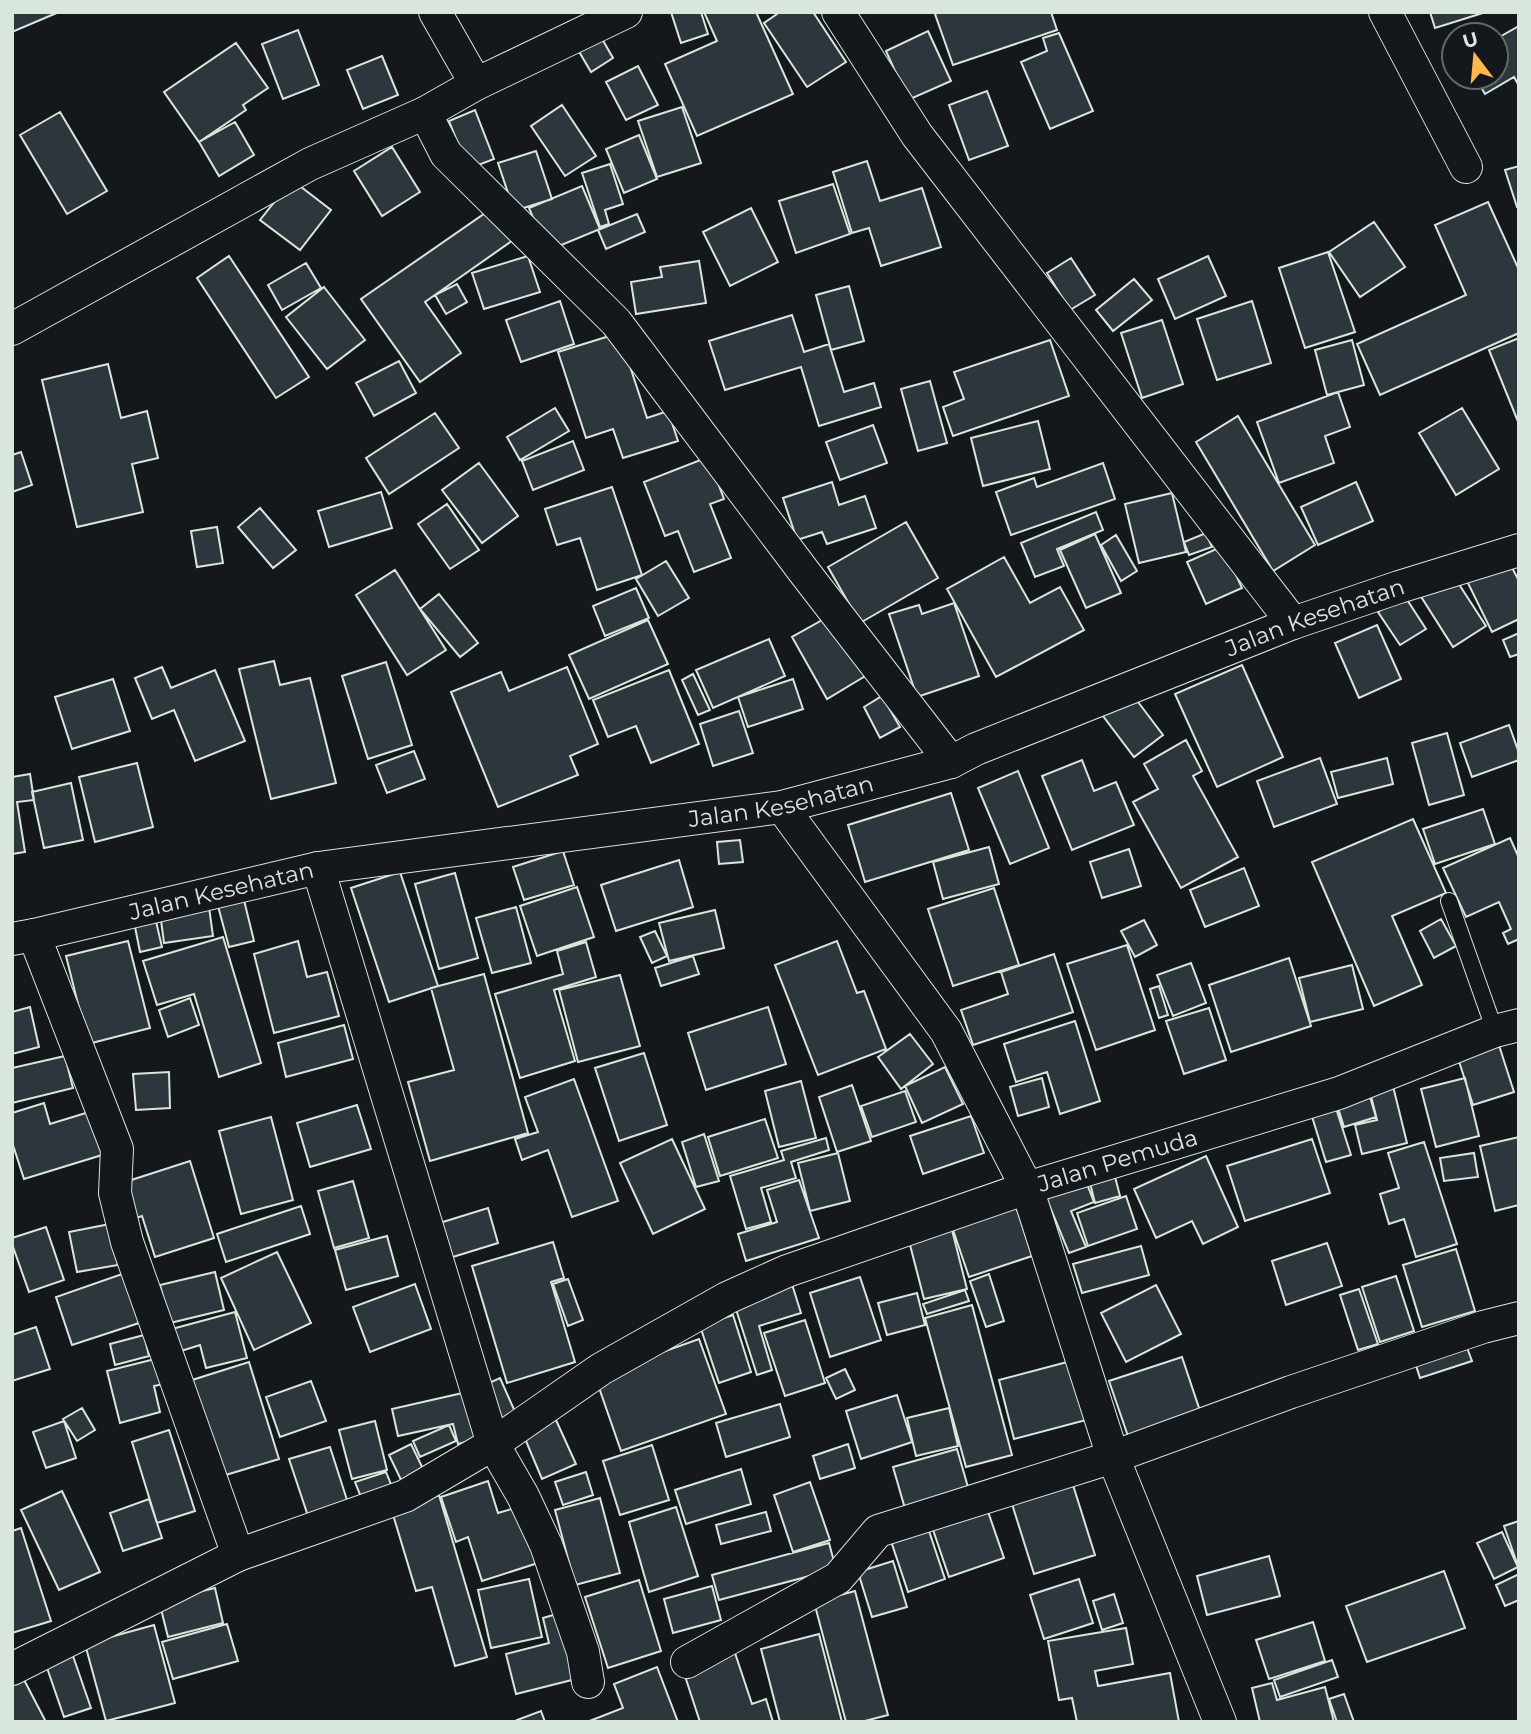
<svg xmlns="http://www.w3.org/2000/svg" width="1531" height="1734" viewBox="0 0 1531 1734" font-family="Montserrat,sans-serif">
	<style>
		.building { fill: #2c363c; stroke: #d8e6dc; stroke-width: 2 }
		.lines { fill: none; stroke-linecap: round; stroke-linejoin: round }
		.lane-casing { stroke: #d8e6dc; stroke-width: 18 }
		.street-casing { stroke: #d8e6dc; stroke-width: 34 }
		.lane { stroke: #14181c; stroke-width: 16 }
		.street { stroke: #14181c; stroke-width: 32 }
		.labels { text-anchor: middle; dominant-baseline: central; stroke-width: 5; stroke-linejoin: round; paint-order: stroke }
		.street-label { font-size: 23px; fill: #d8e6dc; stroke: #14181c }
	</style>
	<rect width="100%" height="100%" fill="#14181c"/>
	<path class="building" d="M12 12H59L12 32Z
		M671 12H701L708 34 681 43Z
		M704 12H756L793 94 697 136 665 64 717 41Z
		M780 12H813L846 62 807 87 764 23Z
		M940 12H1051L1057 30 953 65 935 14Z
		M1430 12H1486L1435 28Z
		M1519 26V86L1514 77 1485 94 1475 77H1496V39Z
		M298 30 319 85 283 99 262 44Z
		M597 30 613 58 591 72 574 43Z
		M928 31 951 81 908 100 886 51Z
		M1059 33 1093 111 1050 129 1021 62 1047 51 1043 38Z
		M236 43 268 88 243 105 246 110 199 142 164 92Z
		M382 56 398 95 363 109 347 70Z
		M638 66 658 105 626 120 606 82Z
		M987 91 1008 146 969 160 949 105Z
		M562 105 596 156 565 176 531 126Z
		M682 107 701 163 657 177 638 121Z
		M475 110 494 159 468 169 449 121Z
		M60 112 107 191 67 214 20 135Z
		M235 122 254 155 219 176 199 142Z
		M639 135 657 179 624 193 606 149Z
		M392 147 420 192 382 216 354 171Z
		M536 151 552 199 514 211 498 163Z
		M867 161 880 201 922 188 941 247 881 266 869 228 852 233 833 172Z
		M610 164 623 204 605 210 609 224 600 227 582 173Z
		M1519 166V207H1517L1505 170Z
		M292 180 331 210 300 250 260 220Z
		M833 184 850 234 796 253 779 201Z
		M582 186 600 229 547 251 529 208Z
		M1488 202 1519 270V333L1380 395 1357 344 1466 295 1435 225Z
		M494 207 516 238 425 302 461 353 420 382 361 299Z
		M751 208 778 262 730 286 703 232Z
		M637 214 645 232 606 249 598 230Z
		M1374 222 1405 267 1360 297 1329 252Z
		M1328 252 1355 332 1305 348 1279 268Z
		M229 256 309 377 276 398 197 278Z
		M528 256 540 292 484 309 472 273Z
		M1208 256 1226 296 1175 319 1158 279Z
		M1071 258 1095 295 1070 310 1047 273Z
		M699 261 706 303 636 314 631 282 662 277 660 267Z
		M306 263 321 288 282 310 268 285Z
		M1134 279 1152 300 1113 331 1096 310Z
		M457 284 467 302 446 314 435 295Z
		M849 286 864 341 831 350 816 295Z
		M324 287 365 340 327 369 286 317Z
		M560 301 574 344 521 362 506 320Z
		M1252 301 1271 363 1217 380 1197 319Z
		M792 315 804 352 829 344 844 392 874 383 881 407 819 426 801 367 725 390 709 341Z
		M1162 320 1183 384 1142 398 1121 333Z
		M619 333 647 418 668 411 678 441 623 458 613 429 586 438 558 352Z
		M1519 338V424L1489 350Z
		M1050 340 1069 396 953 436 943 407 964 399 954 372Z
		M1352 340 1364 385 1327 395 1315 350Z
		M399 361 416 393 374 416 356 383Z
		M108 364 121 418 147 411 158 458 132 464 143 512 77 527 42 380Z
		M930 381 947 443 918 451 901 389Z
		M1338 392 1350 427 1325 436 1334 463 1279 483 1257 422Z
		M555 408 569 431 520 460 507 437Z
		M1462 408 1499 469 1456 495 1419 433Z
		M435 413 459 448 389 494 366 458Z
		M1238 416 1315 545 1273 571 1196 442Z
		M1038 421 1050 469 983 486 971 438Z
		M873 425 887 463 840 480 826 442Z
		M573 441 584 470 533 490 522 461Z
		M21 452 32 485 12 492V455Z
		M708 457 724 499 710 504 731 558 694 572 678 531 665 536 644 482Z
		M479 463 518 516 482 543 442 490Z
		M1103 463 1115 499 1011 535 996 492 1034 478 1037 487Z
		M832 482 839 505 865 496 876 528 827 544 822 532 797 540 783 498Z
		M1356 482 1373 521 1318 545 1301 507Z
		M612 487 642 575 597 590 580 538 557 545 545 509Z
		M381 492 392 528 329 547 318 511Z
		M1172 493 1186 552 1139 563 1125 504Z
		M447 504 479 550 450 569 418 524Z
		M260 508 296 550 273 568 238 527Z
		M1096 512 1103 530 1057 549 1064 566 1035 577 1021 543Z
		M906 522 938 578 860 623 828 567Z
		M217 527 223 563 197 567 191 531Z
		M1206 533 1212 547 1189 555 1184 542Z
		M1095 534 1121 593 1086 608 1060 550Z
		M1116 535 1137 571 1121 581 1101 545Z
		M1223 546 1242 588 1206 604 1187 562Z
		M1505 554 1519 581V619L1492 632 1464 575Z
		M1004 557 1030 603 1060 587 1084 630 996 677 947 589Z
		M666 561 689 598 658 616 636 579Z
		M395 570 446 650 407 675 356 595Z
		M1453 575 1486 626 1453 647 1420 595Z
		M636 588 649 618 605 636 593 606Z
		M439 594 478 643 460 657 420 609Z
		M1404 595 1426 629 1400 645 1378 612Z
		M954 603 979 676 917 697 889 614 919 605 922 614Z
		M833 614 867 675 827 699 792 637Z
		M648 620 668 664 589 699 569 655Z
		M1377 625 1401 679 1359 698 1335 643Z
		M1519 633V654L1510 657 1503 640Z
		M769 639 785 676 713 708 696 670Z
		M274 661 280 685 310 678 336 783 271 799 239 669Z
		M386 662 412 745 368 759 342 676Z
		M1242 665 1283 757 1217 787 1175 694Z
		M162 667 171 688 215 670 245 741 195 761 174 710 152 719 135 678Z
		M567 667 598 744 570 756 578 775 498 807 451 692 501 672 509 691Z
		M669 670 699 744 651 763 636 726 608 737 593 700Z
		M693 674 710 710 698 715 682 680Z
		M113 679 130 731 72 749 55 697Z
		M793 679 803 709 748 727 738 697Z
		M1132 694 1163 735 1134 757 1103 716Z
		M882 696 900 727 880 738 864 707Z
		M739 711 753 753 713 766 700 724Z
		M1509 725 1519 753V760L1472 777 1460 743Z
		M1447 733 1464 795 1429 805 1412 743Z
		M1186 740 1202 771 1193 776 1238 857 1181 888 1133 802 1158 789 1144 764Z
		M414 751 425 779 387 793 376 765Z
		M1320 758 1337 804 1274 827 1257 781Z
		M1387 758 1393 784 1338 798 1331 772Z
		M1082 760 1094 791 1116 782 1134 825 1072 850 1042 776Z
		M137 763 153 827 95 842 79 777Z
		M1018 771 1049 848 1010 864 978 788Z
		M30 774 34 800 17 802 25 852 12 854V777Z
		M71 783 83 840 44 848 32 792Z
		M951 793 969 850 865 882 848 825Z
		M1483 809 1495 844 1435 864 1423 829Z
		M1413 819 1446 893 1392 916 1422 985 1374 1006 1312 862Z
		M1510 838 1519 858V939L1508 944 1503 933 1511 929 1499 902 1466 917 1443 868Z
		M740 840 743 862 719 864 717 842Z
		M989 847 999 884 943 899 933 862Z
		M1129 849 1141 886 1102 898 1090 862Z
		M563 851 574 885 524 900 513 867Z
		M679 860 693 907 616 931 601 885Z
		M1244 868 1259 906 1205 927 1190 890Z
		M400 872 438 986 389 1002 351 888Z
		M455 873 478 958 439 969 415 884Z
		M577 887 594 937 537 956 520 906Z
		M994 888 1019 965 953 986 928 909Z
		M244 900 254 941 229 947 218 906Z
		M209 907 213 936 164 943 160 913Z
		M516 907 531 963 492 973 476 918Z
		M715 910 724 948 669 961 659 923Z
		M155 917 162 947 140 952 134 922Z
		M1441 919 1456 946 1434 958 1420 931Z
		M1144 920 1157 945 1135 957 1121 931Z
		M655 931 667 956 652 963 640 937Z
		M223 937 261 1063 219 1077 194 994 157 1005 143 961Z
		M128 941 150 1028 88 1044 66 956Z
		M298 941 307 977 327 972 339 1016 274 1033 254 954Z
		M837 941 857 993 864 991 886 1049 818 1075 775 965Z
		M586 942 596 977 554 990 575 1061 520 1078 495 994 563 974 557 951Z
		M1127 945 1155 1030 1096 1050 1067 964Z
		M1054 954 1073 1012 973 1045 961 1010 1008 994 1001 972Z
		M693 956 699 974 661 986 655 968Z
		M1289 958 1311 1026 1231 1052 1209 985Z
		M1191 963 1206 1003 1173 1016 1157 975Z
		M1352 965 1363 1009 1310 1022 1299 978Z
		M484 974 528 1133 430 1161 408 1082 454 1070 431 988Z
		M620 975 640 1046 578 1062 559 990Z
		M1159 986 1168 1015 1159 1018 1150 989Z
		M190 998 199 1025 168 1037 159 1010Z
		M30 1007 39 1047 12 1054V1012Z
		M768 1007 786 1064 706 1090 688 1033Z
		M1209 1008 1226 1060 1184 1074 1166 1021Z
		M1075 1021 1100 1101 1060 1114 1047 1072 1016 1082 1004 1044Z
		M344 1025 353 1059 286 1077 278 1043Z
		M910 1034 933 1064 901 1089 878 1057Z
		M1497 1039 1514 1092 1473 1105 1456 1052Z
		M644 1053 667 1125 619 1141 595 1068Z
		M65 1056 73 1088 12 1103V1068Z
		M945 1067 963 1104 922 1123 905 1086Z
		M169 1072 170 1108 136 1110 133 1074Z
		M1042 1078 1049 1107 1018 1116 1010 1087Z
		M1465 1078 1479 1136 1436 1147 1421 1089Z
		M574 1079 618 1201 572 1217 548 1150 522 1160 515 1139 538 1132 525 1097Z
		M801 1081 816 1138 779 1147 765 1091Z
		M1392 1082 1407 1143 1362 1154 1355 1125 1377 1120 1369 1088Z
		M852 1085 871 1141 837 1152 819 1097Z
		M1367 1087 1376 1117 1344 1127 1335 1098Z
		M905 1091 916 1122 872 1137 861 1106Z
		M1334 1102 1351 1155 1326 1162 1310 1110Z
		M44 1103 50 1124 89 1112 102 1155 24 1179 12 1142V1113Z
		M357 1105 371 1149 310 1167 297 1123Z
		M971 1116 984 1153 923 1174 910 1136Z
		M271 1117 293 1200 241 1214 219 1131Z
		M765 1119 778 1158 720 1176 708 1137Z
		M704 1134 719 1181 696 1187 682 1142Z
		M1519 1137V1205L1495 1211 1480 1146Z
		M826 1138 829 1150 791 1162 796 1178 761 1188 771 1222 746 1229 730 1176 784 1160 781 1151Z
		M672 1139 705 1209 653 1234 620 1163Z
		M1312 1139 1330 1193 1245 1221 1227 1166Z
		M1424 1142 1457 1244 1416 1257 1404 1219 1389 1224 1380 1194 1399 1188 1388 1153Z
		M838 1153 850 1201 810 1211 798 1163Z
		M1474 1153 1478 1177 1444 1181 1440 1158Z
		M1206 1156 1238 1227 1203 1244 1192 1221 1156 1238 1134 1189Z
		M190 1161 214 1238 155 1257 142 1216 130 1220 119 1184Z
		M1113 1169 1120 1196 1095 1203 1088 1175Z
		M1085 1179 1094 1202 1071 1211 1086 1247 1069 1253 1045 1195Z
		M799 1180 819 1238 746 1261 738 1234 777 1222 767 1190Z
		M353 1181 369 1238 334 1248 318 1191Z
		M1126 1196 1137 1229 1088 1246 1077 1213Z
		M1015 1203 1032 1256 969 1277 951 1224Z
		M301 1206 310 1234 226 1262 217 1234Z
		M488 1208 498 1243 440 1261 430 1226Z
		M110 1224 118 1265 77 1272 69 1232Z
		M46 1227 64 1280 29 1292 12 1244V1238Z
		M952 1230 967 1289 924 1299 909 1241Z
		M387 1236 398 1276 346 1290 335 1250Z
		M553 1242 564 1278 551 1282 575 1362 507 1383 472 1266Z
		M1327 1243 1342 1286 1286 1305 1272 1261Z
		M1141 1246 1149 1275 1082 1293 1073 1264Z
		M1456 1249 1475 1311 1422 1327 1403 1265Z
		M277 1252 311 1323 254 1350 221 1278Z
		M215 1272 224 1310 170 1323 160 1285Z
		M125 1273 142 1322 72 1345 56 1297Z
		M989 1274 1004 1321 986 1327 970 1281Z
		M1396 1276 1414 1331 1380 1342 1362 1287Z
		M860 1277 881 1340 830 1357 810 1293Z
		M568 1279 583 1320 568 1326 553 1284Z
		M791 1281 801 1313 759 1326 772 1370 757 1375 733 1300Z
		M415 1284 431 1329 370 1352 353 1307Z
		M1156 1285 1181 1334 1126 1362 1101 1313Z
		M1359 1289 1378 1344 1358 1350 1340 1295Z
		M965 1290 969 1301 927 1314 923 1304Z
		M917 1293 925 1325 887 1335 878 1303Z
		M972 1305 1012 1455 966 1467 925 1318Z
		M235 1312 247 1358 206 1368 200 1345 178 1352 172 1329Z
		M733 1315 751 1372 719 1383 700 1326Z
		M805 1320 825 1383 785 1396 764 1333Z
		M36 1327 50 1369 12 1381V1335Z
		M144 1335 149 1356 115 1365 110 1344Z
		M1463 1337 1472 1361 1420 1378 1412 1353Z
		M699 1339 726 1414 621 1451 595 1376Z
		M163 1357 169 1383 154 1386 160 1412 120 1423 107 1371Z
		M1182 1357 1202 1417 1130 1442 1109 1381Z
		M1071 1361 1086 1420 1014 1439 999 1380Z
		M249 1362 279 1459 219 1477 189 1381Z
		M845 1369 855 1390 836 1399 826 1378Z
		M500 1378 516 1414 495 1423 480 1387Z
		M311 1381 326 1421 280 1437 266 1397Z
		M467 1392 478 1439 458 1444 453 1424 398 1436 392 1409Z
		M897 1395 912 1442 861 1459 846 1411Z
		M780 1404 790 1437 726 1457 716 1423Z
		M82 1408 95 1430 77 1441 63 1419Z
		M949 1408 958 1446 916 1456 907 1418Z
		M556 1420 576 1464 542 1479 523 1434Z
		M64 1421 76 1458 46 1468 33 1432Z
		M375 1421 387 1470 352 1479 339 1430Z
		M449 1425 456 1441 420 1457 413 1441Z
		M169 1430 195 1511 157 1523 132 1442Z
		M411 1444 425 1473 403 1484 389 1455Z
		M848 1444 855 1468 820 1479 813 1456Z
		M652 1445 669 1500 620 1515 603 1461Z
		M330 1447 348 1503 308 1516 289 1459Z
		M957 1449 970 1494 906 1512 893 1467Z
		M741 1469 751 1504 686 1524 675 1490Z
		M386 1472 392 1487 361 1497 355 1482Z
		M586 1472 593 1495 563 1505 555 1482Z
		M488 1481 498 1513 525 1505 544 1561 482 1581 468 1537 456 1542 441 1497Z
		M810 1482 830 1540 793 1552 774 1495Z
		M1073 1485 1095 1555 1034 1574 1012 1504Z
		M62 1491 100 1572 59 1590 21 1510Z
		M439 1495 487 1657 455 1666 432 1587 416 1591 391 1508Z
		M600 1498 620 1573 575 1585 555 1510Z
		M149 1499 162 1538 123 1551 110 1513Z
		M984 1500 1004 1558 949 1577 929 1518Z
		M676 1507 698 1576 649 1592 629 1522Z
		M766 1512 771 1531 721 1544 716 1525Z
		M1519 1521V1565L1518 1566 1504 1526Z
		M21 1528 51 1621 12 1633V1531Z
		M928 1528 945 1579 908 1592 891 1541Z
		M1502 1532 1518 1567 1494 1579 1477 1543Z
		M829 1543 836 1569 719 1600 712 1575Z
		M1269 1556 1280 1596 1207 1615 1197 1576Z
		M893 1561 907 1607 872 1617 858 1572Z
		M1444 1571 1465 1628 1367 1662 1346 1606Z
		M1519 1574V1600L1505 1606 1496 1585Z
		M529 1579 542 1637 491 1648 478 1590Z
		M1079 1579 1093 1623 1044 1639 1030 1595Z
		M639 1580 661 1651 608 1668 585 1597Z
		M712 1586 721 1620 673 1633 664 1599Z
		M215 1588 223 1623 168 1637 159 1601Z
		M855 1591 888 1715 861 1722H846L814 1602Z
		M1114 1594 1123 1623 1102 1630 1093 1601Z
		M567 1611 584 1677 516 1694 506 1654 549 1643 543 1618Z
		M1313 1622 1325 1661 1269 1679 1256 1640Z
		M227 1624 238 1661 173 1679 162 1642Z
		M154 1625 175 1703 106 1721 85 1644Z
		M1126 1628 1133 1664 1095 1671 1098 1686 1170 1673 1179 1722H1077L1072 1698 1059 1700 1048 1641Z
		M819 1634 842 1722H780L761 1649Z
		M735 1653 752 1704 766 1699 773 1722H700L683 1670Z
		M73 1656 91 1708 64 1717 46 1665Z
		M1332 1660 1338 1677 1280 1697 1274 1680Z
		M657 1667 678 1722H587L623 1708 614 1684Z
		M21 1674 46 1722H12V1678Z
		M1272 1683 1277 1700 1325 1687 1334 1722H1260L1252 1688Z
		M1344 1694 1354 1722H1337L1329 1699Z
		M541 1711 545 1722H518L517 1720Z"/>
	<g class="lines">
		<defs>
			<path id="lane" d="M1449 901 1495 1031"/>
			<g id="street">
				<path d="M435 12 476 84"/>
				<path d="M838 12 917 135 1293 623"/>
				<path d="M1385 12 1466 167"/>
				<path d="M425 113 446 154 616 322 805 573 951 762"/>
				<path d="M12 329 310 164 425 113 476 84 626 12"/>
				<path d="M782 807 946 1031 1027 1188 1113 1457 1220 1722"/>
				<path d="M318 868 493 1444 523 1496 546 1545 583 1652 588 1682"/>
				<path d="M34 935 117 1149 115 1193 127 1242 238 1555"/>
				<path id="s1" d="M12 939 34 935 318 868 782 807 951 762 976 749 1293 623 1399 587 1519 550"/>
				<path d="M687 1662 838 1578 878 1531 1113 1457 1291 1392 1483 1327 1519 1318"/>
				<path id="s2" d="M12 1669 238 1555 405 1496 493 1444 601 1369 727 1298 787 1271 1027 1188 1339 1093 1495 1031 1519 1025"/>
			</g>
		</defs>
		<use href="#lane" class="lane-casing"/>
		<use href="#street" class="street-casing"/>
		<use href="#lane" class="lane"/>
		<use href="#street" class="street"/>
	</g>
	<g class="labels">
		<g class="street-label">
			<text stroke="none"><textPath href="#s1" startOffset="1349">Jalan Kesehatan</textPath></text>
			<text stroke="none"><textPath href="#s1" startOffset="782">Jalan Kesehatan</textPath></text>
			<text stroke="none"><textPath href="#s1" startOffset="215">Jalan Kesehatan</textPath></text>
			<text stroke="none"><textPath href="#s2" startOffset="1223">Jalan Pemuda</textPath></text>
		</g>
	</g>
	<rect width="1531" height="1734" fill="none" stroke="#d8e6dc" stroke-width="28"/>
	<g transform="translate(1475 56) rotate(344)"><circle r="33" fill="#14181c" stroke="#626a69" stroke-width="2"/>
	<path d="M0-5L12 26L0 18L-12 26Z" fill="#ffb74d"/>
	<text y="-10" font-size="19" font-weight="bold" text-anchor="middle" fill="#d8e6dc">U</text>
	</g>
</svg>
